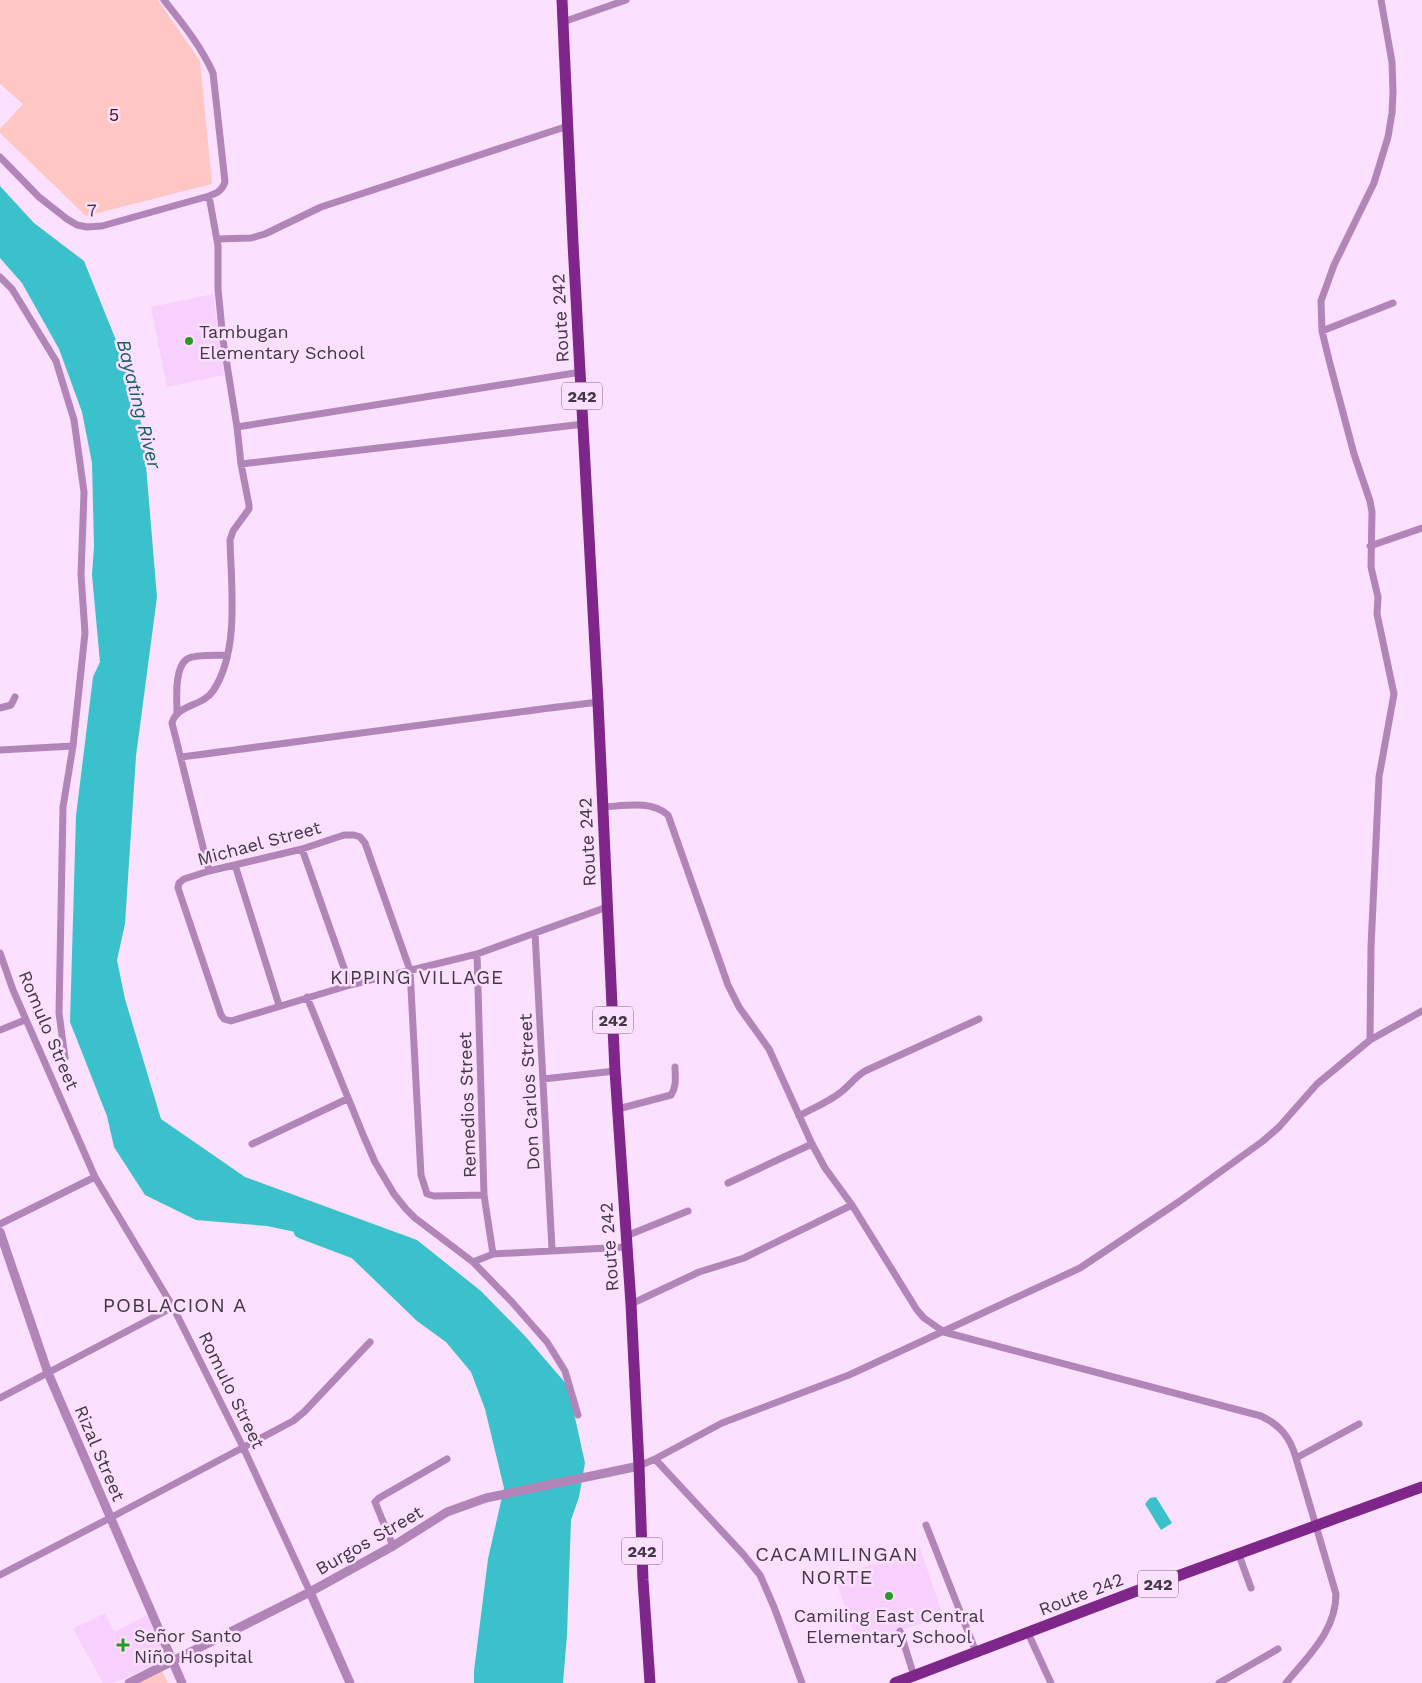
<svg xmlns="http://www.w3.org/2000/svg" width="1422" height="1683" viewBox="0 0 1422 1683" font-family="'Work Sans',sans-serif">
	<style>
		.built { fill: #f8d0fd }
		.green { fill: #ffc7c3 }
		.water { fill: #3bc1cb }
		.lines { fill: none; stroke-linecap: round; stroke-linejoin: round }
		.river { stroke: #3bc1cb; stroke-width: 15 }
		.minor { stroke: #b285b9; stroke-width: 7 }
		.tertiary { stroke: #b285b9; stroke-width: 9 }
		.primary { stroke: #7e268a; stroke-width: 11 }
		.poi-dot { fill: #2a9824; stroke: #fbe0ff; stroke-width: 2 }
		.labels { text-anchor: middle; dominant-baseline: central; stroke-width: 5; stroke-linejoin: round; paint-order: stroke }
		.shield { fill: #fbe0ff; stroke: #7a697d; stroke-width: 1 }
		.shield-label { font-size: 16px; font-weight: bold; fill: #433645 }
		.park-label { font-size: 18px; fill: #540d12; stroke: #fbe0ff }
		.street-label { font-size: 18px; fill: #433645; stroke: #fbe0ff }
		.poi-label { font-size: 18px; fill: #433645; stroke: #fbe0ff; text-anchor: start }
		.water-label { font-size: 19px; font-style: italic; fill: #175f64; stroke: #fbe0ff }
		.neighbourhood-label { font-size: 19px; letter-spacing: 1px; fill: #433645; stroke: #fbe0ff }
		.quarter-label { font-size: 20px; letter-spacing: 1px; fill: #433645; stroke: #fbe0ff }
	</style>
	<rect width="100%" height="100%" fill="#fbe0ff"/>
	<path class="built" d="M213 294 224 375 167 387 151 307Z
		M920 1548 943 1616 858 1645 835 1577Z
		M105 1613 114 1632 149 1614 169 1659 113 1683H103L73 1629Z"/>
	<path class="green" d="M0 0H158L200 61 212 184 86 216 0 133V129L23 104 0 84Z
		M162 1671 168 1683H139Z"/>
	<path class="water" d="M0 186 34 223 84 261 120 350 143 430 157 597 136 756 125 924 117 960 125 999 161 1119 245 1177 417 1240 481 1291 525 1336 568 1386 585 1463 579 1497 571 1520 567 1635 563 1683H474V1671L488 1559 504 1488 485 1409 471 1372 446 1342 417 1321 333 1240 267 1226 196 1220 145 1195 114 1147 107 1116 70 1022 76 816 93 677 100 662 92 575 94 546 92 463 82 412 59 349 22 283 0 258Z
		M1156 1497 1172 1523 1161 1530 1145 1504 1150 1498Z"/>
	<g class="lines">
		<path class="river" d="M301 1231 354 1251"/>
		<path class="minor" d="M563 22 626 0
			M0 157 39 197 67 219 77 225 87 227 102 226 209 196C217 193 222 191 225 182L213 73C201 46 182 23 164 0
			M209 196 218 246V289L223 340 237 427 241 464 249 505V509L233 531 230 540C231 586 240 651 213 691 202 707 177 704 172 723L209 871
			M217 239 251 238 265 234 321 207 568 126
			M0 277 12 289 56 361 74 420 84 492 81 575 85 633 73 746 63 807 59 1013 65 1058
			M1322 331 1393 303
			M237 427 581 372
			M241 464 584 424
			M1370 546 1422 528
			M0 708 11 705 15 697
			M177 713C177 699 174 668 187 659 196 654 217 656 227 655
			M0 750 73 746
			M181 757C320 739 459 719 598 702
			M603 807C624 806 651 800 668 815L728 985 739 1007 769 1049 812 1144 825 1168 852 1205 917 1310 924 1318 944 1332 1261 1416C1280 1425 1290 1437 1296 1458L1336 1594C1336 1631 1308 1656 1286 1683
			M302 849 350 985
			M235 865 279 1005
			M535 933 552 1249
			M0 953 13 990 95 1177 173 1307 243 1447 310 1592
			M477 954 484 1195 493 1254
			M307 997 364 1137 375 1162 394 1194 406 1209 415 1218 473 1262 511 1301 547 1342 565 1371 578 1415
			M0 1030 25 1020
			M1370 1040 1371 947 1379 777 1394 694 1377 614 1378 597 1371 567 1372 512 1370 501 1354 454 1329 360 1322 331 1321 301 1334 265 1374 183 1388 137 1392 113 1393 92 1392 62 1381 0
			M543 1079 615 1071
			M618 1109 671 1095C677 1086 675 1077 675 1067
			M799 1116C813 1108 829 1102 841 1092 850 1085 855 1077 865 1071L979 1019
			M252 1144 347 1099
			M728 1183 812 1144
			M484 1195 434 1196 427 1194 421 1175 410 970 365 843 360 837 354 835H344L302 849 209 871 184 879 179 883 178 888 221 1015 224 1019 231 1021 350 985 477 954 607 907
			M0 1224 95 1177
			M626 1236 688 1211
			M473 1262 493 1254 627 1247
			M631 1304 699 1272 744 1258 852 1205
			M0 1398 173 1307
			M1296 1458 1359 1424
			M655 1459 743 1554 760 1575 774 1607 802 1683
			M639 1466 655 1459 722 1423 849 1375 1080 1268 1180 1201 1263 1141 1279 1127 1317 1084 1370 1040 1422 1011
			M926 1525 976 1652
			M393 1546 375 1502 379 1498 447 1459
			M1239 1555 1251 1588
			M0 1575 110 1518 293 1421 304 1412 370 1342
			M900 1631 914 1676
			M1028 1633 1051 1683
			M1219 1683 1278 1649"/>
		<path class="tertiary" d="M0 1232 48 1373 182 1683
			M310 1592 350 1683
			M129 1683 310 1592 393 1546 447 1512 486 1498 639 1466"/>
		<path class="primary" d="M562 0 573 243 598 702 615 1071 631 1304 639 1466 643 1580 650 1683
			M895 1683 1139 1590 1422 1487"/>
	</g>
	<g class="poi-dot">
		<circle cx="189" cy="341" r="5"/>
		<circle cx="889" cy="1596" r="5"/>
		<path d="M120.5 1637.5h5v5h5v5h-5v5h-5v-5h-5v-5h5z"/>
	</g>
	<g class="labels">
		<g class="shield">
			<rect x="562" y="382.5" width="40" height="27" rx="4"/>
			<rect x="593" y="1006.5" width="40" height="27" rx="4"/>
			<rect x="622" y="1537.5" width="40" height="27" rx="4"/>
			<rect x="1138" y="1570.5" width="40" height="27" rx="4"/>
		</g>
		<g class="shield-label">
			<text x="582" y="396">242</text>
			<text x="613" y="1020">242</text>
			<text x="642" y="1551">242</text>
			<text x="1158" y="1584">242</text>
		</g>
		<g class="park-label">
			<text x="114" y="114">5</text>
		</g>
		<g class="street-label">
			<text transform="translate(92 210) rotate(-3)">7</text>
			<text transform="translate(560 318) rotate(-93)">Route 242</text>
			<text transform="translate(587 842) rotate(-93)">Route 242</text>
			<text transform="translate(259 843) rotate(-15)">Michael Street</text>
			<text transform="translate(49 1030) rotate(67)">Romulo Street</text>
			<text transform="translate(529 1092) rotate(-93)">Don Carlos Street</text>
			<text transform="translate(467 1105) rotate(-92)">Remedios Street</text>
			<text transform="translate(609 1247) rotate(-94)">Route 242</text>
			<text transform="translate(232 1390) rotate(64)">Romulo Street</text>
			<text transform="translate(100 1453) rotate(67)">Rizal Street</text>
			<text transform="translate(369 1540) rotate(-30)">Burgos Street</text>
			<text transform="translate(1081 1594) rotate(-21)">Route 242</text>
		</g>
		<g class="poi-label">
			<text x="199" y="331">Tambugan<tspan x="199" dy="21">Elementary School</tspan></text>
			<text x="889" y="1615" text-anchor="middle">Camiling East Central<tspan x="889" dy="21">Elementary School</tspan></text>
			<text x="134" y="1635">Señor Santo<tspan x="134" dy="21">Niño Hospital</tspan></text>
		</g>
		<g class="water-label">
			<text transform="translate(139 404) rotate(76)">Bayating River</text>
		</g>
		<g class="neighbourhood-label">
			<text x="417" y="977">KIPPING VILLAGE</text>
		</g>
		<g class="quarter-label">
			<text x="175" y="1305">POBLACION A</text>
			<text x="837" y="1554">CACAMILINGAN<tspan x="837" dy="23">NORTE</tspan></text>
		</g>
	</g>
</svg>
